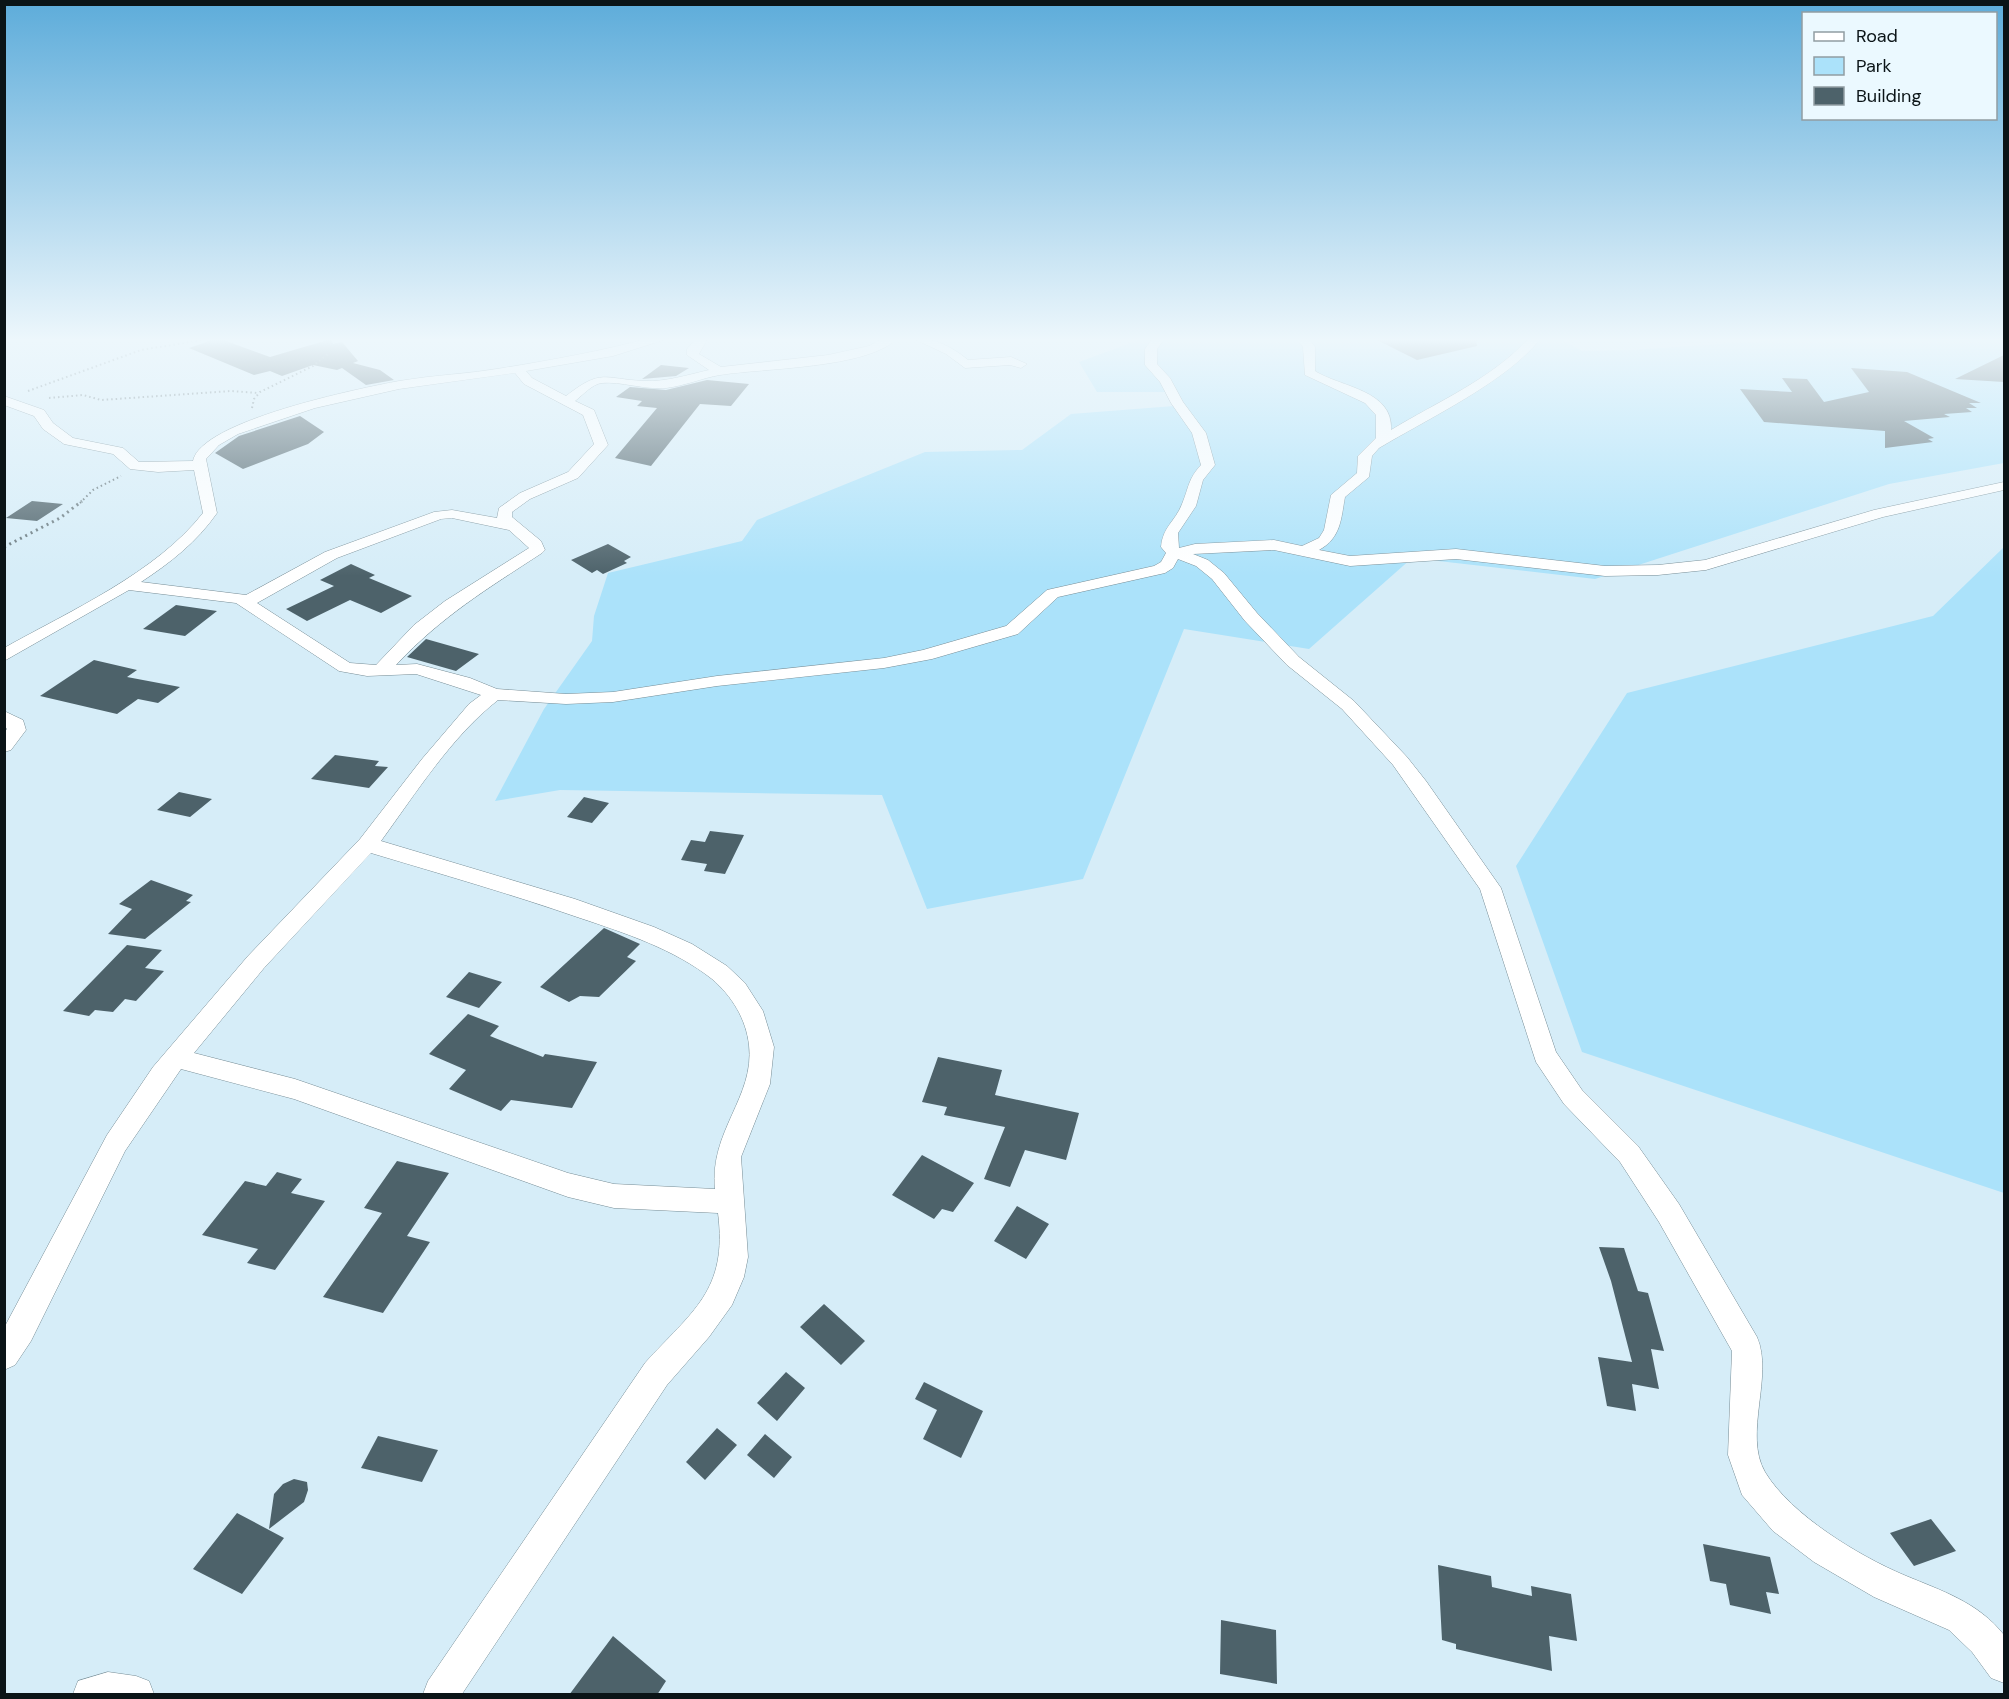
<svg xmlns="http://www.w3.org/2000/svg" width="2009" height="1699" viewBox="0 0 2009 1699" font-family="'DM Sans',sans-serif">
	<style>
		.green { fill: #abe2fa }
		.building { fill: #4d626a }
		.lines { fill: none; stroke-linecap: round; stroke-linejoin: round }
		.street-casing { stroke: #778d96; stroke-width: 1 }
		.path-far1 { stroke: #69797f; stroke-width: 2; stroke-dasharray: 1.5 3; stroke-linecap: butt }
		.path { stroke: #69797f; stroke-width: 3; stroke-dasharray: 2 4; stroke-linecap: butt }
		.street { fill: #fff; fill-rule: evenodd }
	</style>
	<rect width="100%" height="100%" fill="#d6edf8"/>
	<path class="green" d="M1144 338H1559L1582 351 1633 350 1804 338H2004V463L1889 484 1595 579 1412 558 1309 649 1184 629 1083 879 927 909 882 795 560 790 495 801 544 709 592 641 594 616 608 573 742 541 757 520 925 452 1022 450 1071 414 1174 406 1169 392H1097L1079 362Z
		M2004 547V1193L1582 1052 1516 866 1627 693 1933 616Z"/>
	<path class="building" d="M218 338 270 357 331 339 333 344 342 342 358 361 353 363 380 370 394 380 366 385 342 368 337 370 313 365 282 376 270 371 254 375 189 348Z
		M1373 338H1476L1477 346 1417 360Z
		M2004 355V382L1955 379Z
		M661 365 689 368 676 376 642 379Z
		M1851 368 1907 372 1981 403H1969L1977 408H1966L1972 412 1944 414 1950 417 1904 421 1934 438 1928 439 1933 442 1885 448V431L1764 422 1740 389 1792 392 1782 378 1807 379 1824 402 1869 392Z
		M707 380 749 384 731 406 700 404 651 466 615 458 657 408 637 406 642 401 616 397 630 387 666 390Z
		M300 416 324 432 308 444 243 469 215 453 239 436Z
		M32 501 63 504 37 521 6 518Z
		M608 544 631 557 624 561 627 563 603 574 597 570 592 573 571 560Z
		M351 564 375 575 369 578 412 596 381 613 350 600 307 621 286 609 334 586 320 580Z
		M176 605 217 611 185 636 143 629Z
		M426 639 479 654 456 671 407 657Z
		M94 660 137 670 127 677 180 687 158 703 138 699 117 714 40 696Z
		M335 755 379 761 375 766 388 767 369 788 311 779Z
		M179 792 212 799 190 817 157 810Z
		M584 797 609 803 592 823 567 817Z
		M710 831 744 835 725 874 704 871 707 864 681 860 691 840 705 842Z
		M151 880 193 895 186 901 191 902 145 939 108 934 132 909 119 904Z
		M604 928 640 944 627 957 636 961 599 997 580 996 569 1002 540 987Z
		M127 945 162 950 145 968 164 971 136 1001 125 999 113 1012 95 1010 89 1016 63 1011Z
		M469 972 502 982 479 1008 446 997Z
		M468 1014 499 1026 490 1036 543 1057 545 1054 597 1062 572 1108 511 1100 501 1111 449 1089 466 1070 429 1054Z
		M938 1057 1002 1070 995 1095 1079 1113 1066 1160 1025 1150 1010 1187 984 1179 1005 1127 944 1115 947 1107 922 1102Z
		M922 1155 974 1183 953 1212 942 1209 934 1219 892 1195Z
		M397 1161 449 1173 407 1236 430 1242 383 1313 323 1297 382 1213 364 1208Z
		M277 1172 302 1179 291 1193 325 1201 275 1270 247 1263 258 1249 202 1235 245 1181 266 1186Z
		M1017 1206 1049 1224 1026 1259 994 1241Z
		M1599 1247 1624 1248 1638 1291 1648 1293 1664 1351 1651 1349 1659 1389 1632 1384 1636 1411 1607 1406 1598 1357 1632 1362 1611 1281Z
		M824 1304 865 1341 841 1365 800 1327Z
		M786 1372 805 1388 777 1421 757 1403Z
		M924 1382 983 1411 961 1458 923 1439 937 1410 915 1399Z
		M717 1428 737 1445 705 1480 686 1462Z
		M765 1434 792 1457 774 1478 747 1455Z
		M378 1436 438 1450 422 1482 361 1468Z
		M294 1479 307 1482 308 1490 304 1502 269 1529 274 1494 283 1484Z
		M237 1513 284 1538 242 1594 193 1569Z
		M1931 1519 1956 1551 1914 1566 1890 1533Z
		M1703 1544 1770 1557 1779 1594 1766 1592 1771 1614 1730 1605 1726 1584 1710 1581Z
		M1438 1565 1491 1576 1492 1587 1532 1596 1531 1586 1571 1594 1577 1641 1549 1636 1552 1671 1456 1649V1644L1442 1640Z
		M1221 1620 1276 1630 1277 1684 1220 1674Z
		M613 1636 666 1681 657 1695H569Z"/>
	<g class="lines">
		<defs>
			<path id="street" d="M650 338H670L613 356 526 371 532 378 566 396C602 368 603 379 644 381 666 382 687 375 709 370L687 355V349L696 338H708L699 354 721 367 828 355 869 346 883 338H898C868 369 762 368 720 375 702 378 684 386 666 388 645 390 620 381 602 383 592 384 583 395 575 401L594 410 608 445 578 478 530 499 512 512V517L541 541 545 550 542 553C487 589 442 616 396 665L417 664 470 678 497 689 566 694 613 692 717 676 884 658 923 650 1006 626 1047 590 1154 566 1161 562 1166 553 1161 547C1163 526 1175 522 1182 504 1189 487 1188 479 1201 465L1192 433 1171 403 1160 382 1145 365V349L1153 338H1165L1157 349V364L1170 378 1183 402 1206 433 1215 465 1203 480 1196 506 1178 533 1179 548 1195 544 1274 540 1302 546 1319 538 1324 530 1331 495 1357 473 1358 456 1376 438V415L1365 403 1305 375 1303 347 1296 338H1308L1315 347V371C1340 387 1394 390 1391 430 1437 402 1492 379 1529 338H1541C1508 381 1427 419 1379 448L1372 456 1369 477 1345 497C1341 519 1341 538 1319 550L1350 556 1456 549 1605 566 1658 565 1705 560 1874 510 2004 482V490L1883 517 1706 570 1658 575 1605 576 1456 559 1350 566 1274 550 1193 554 1208 560 1224 573 1257 613 1299 657 1354 701 1407 757 1426 781 1501 888 1556 1052 1582 1090 1638 1146 1679 1204 1757 1337C1774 1376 1743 1434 1765 1472 1791 1515 1859 1556 1904 1575 1942 1591 1978 1602 2004 1635V1683L1991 1678 1972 1652 1949 1630 1874 1597 1814 1562 1773 1531 1742 1495 1728 1455 1732 1351 1659 1222 1620 1162 1564 1104 1536 1062 1480 889 1393 765 1342 709 1287 665 1245 621 1212 579 1196 566 1178 559 1173 568 1165 573 1058 597 1018 634 932 659 884 668 717 686 613 702 566 704 498 700C451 737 416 793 381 841L575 899 654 927 692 944 727 966 745 983 763 1011 774 1047 770 1084 741 1157 748 1257 744 1277 732 1305 709 1337 667 1385 462 1694H423L428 1681 645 1363C692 1311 728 1291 718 1213L614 1208 568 1197 294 1099 181 1069 125 1151 31 1341 15 1365 4 1370V1328L107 1135 153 1067 248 956 360 839 422 759 469 704 481 695 416 674 367 676 339 671 236 603 129 590 4 661V648C70 611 156 573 203 513L194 470 158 472 130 469 113 454 64 444 43 429 34 416 4 405V396L44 410 53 423 73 438 123 448 139 462 193 461C200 421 361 388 399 381 434 375 469 374 503 368 552 360 602 351 650 338ZM515 373 524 384 583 415 594 444 568 472 520 493 499 508 497 518 452 510 434 512 325 552 246 595 141 582C170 563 197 542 217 513L206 459 219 445 238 434 315 408 399 389ZM452 518 509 530 529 548 445 601 414 625 376 665 350 663 257 603 337 558 441 519ZM371 853C441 874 511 894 580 918 625 933 674 949 712 979 732 996 746 1019 749 1045 755 1097 709 1131 715 1189L614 1184 568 1173 295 1079 194 1053 264 968Z
				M912 338C935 338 951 346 968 360L1011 357 1027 364 1021 368 1010 365 965 368 946 354Z
				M4 711 23 720 26 730 11 750 4 752V733L7 729 4 725Z
				M108 1672 136 1676 149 1681 154 1694H73L78 1681Z"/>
		</defs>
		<use href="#street" class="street-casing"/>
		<path class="path-far1" d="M28 391 141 350 214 338
			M49 398 83 395 101 400 231 391 258 393
			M252 408 254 399 260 392 313 366 328 354
			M80 503 93 490 121 476"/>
		<path class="path" d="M4 547 60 518 82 501"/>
		<use href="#street" class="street"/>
	</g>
	<linearGradient id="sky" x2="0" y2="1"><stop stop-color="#5dacda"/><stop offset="0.59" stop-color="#edf7fc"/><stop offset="1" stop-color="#edf7fc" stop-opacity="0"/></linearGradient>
	<rect width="2009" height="576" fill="url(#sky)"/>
	<rect width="2009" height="1699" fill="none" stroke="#0b1417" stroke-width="12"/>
	<rect x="1802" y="12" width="195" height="108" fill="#ebf9ff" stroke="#919da2" stroke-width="1.5"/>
	<rect x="1814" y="32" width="30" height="9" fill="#ffffff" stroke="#919da2" stroke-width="1.5"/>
	<text x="1856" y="42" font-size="18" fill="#0b1417">Road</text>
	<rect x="1814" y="57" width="30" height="18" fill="#abe2fa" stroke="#919da2" stroke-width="1.5"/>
	<text x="1856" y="72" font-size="18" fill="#0b1417">Park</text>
	<rect x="1814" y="87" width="30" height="18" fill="#4d626a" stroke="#919da2" stroke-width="1.5"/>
	<text x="1856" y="102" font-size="18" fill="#0b1417">Building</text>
</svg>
